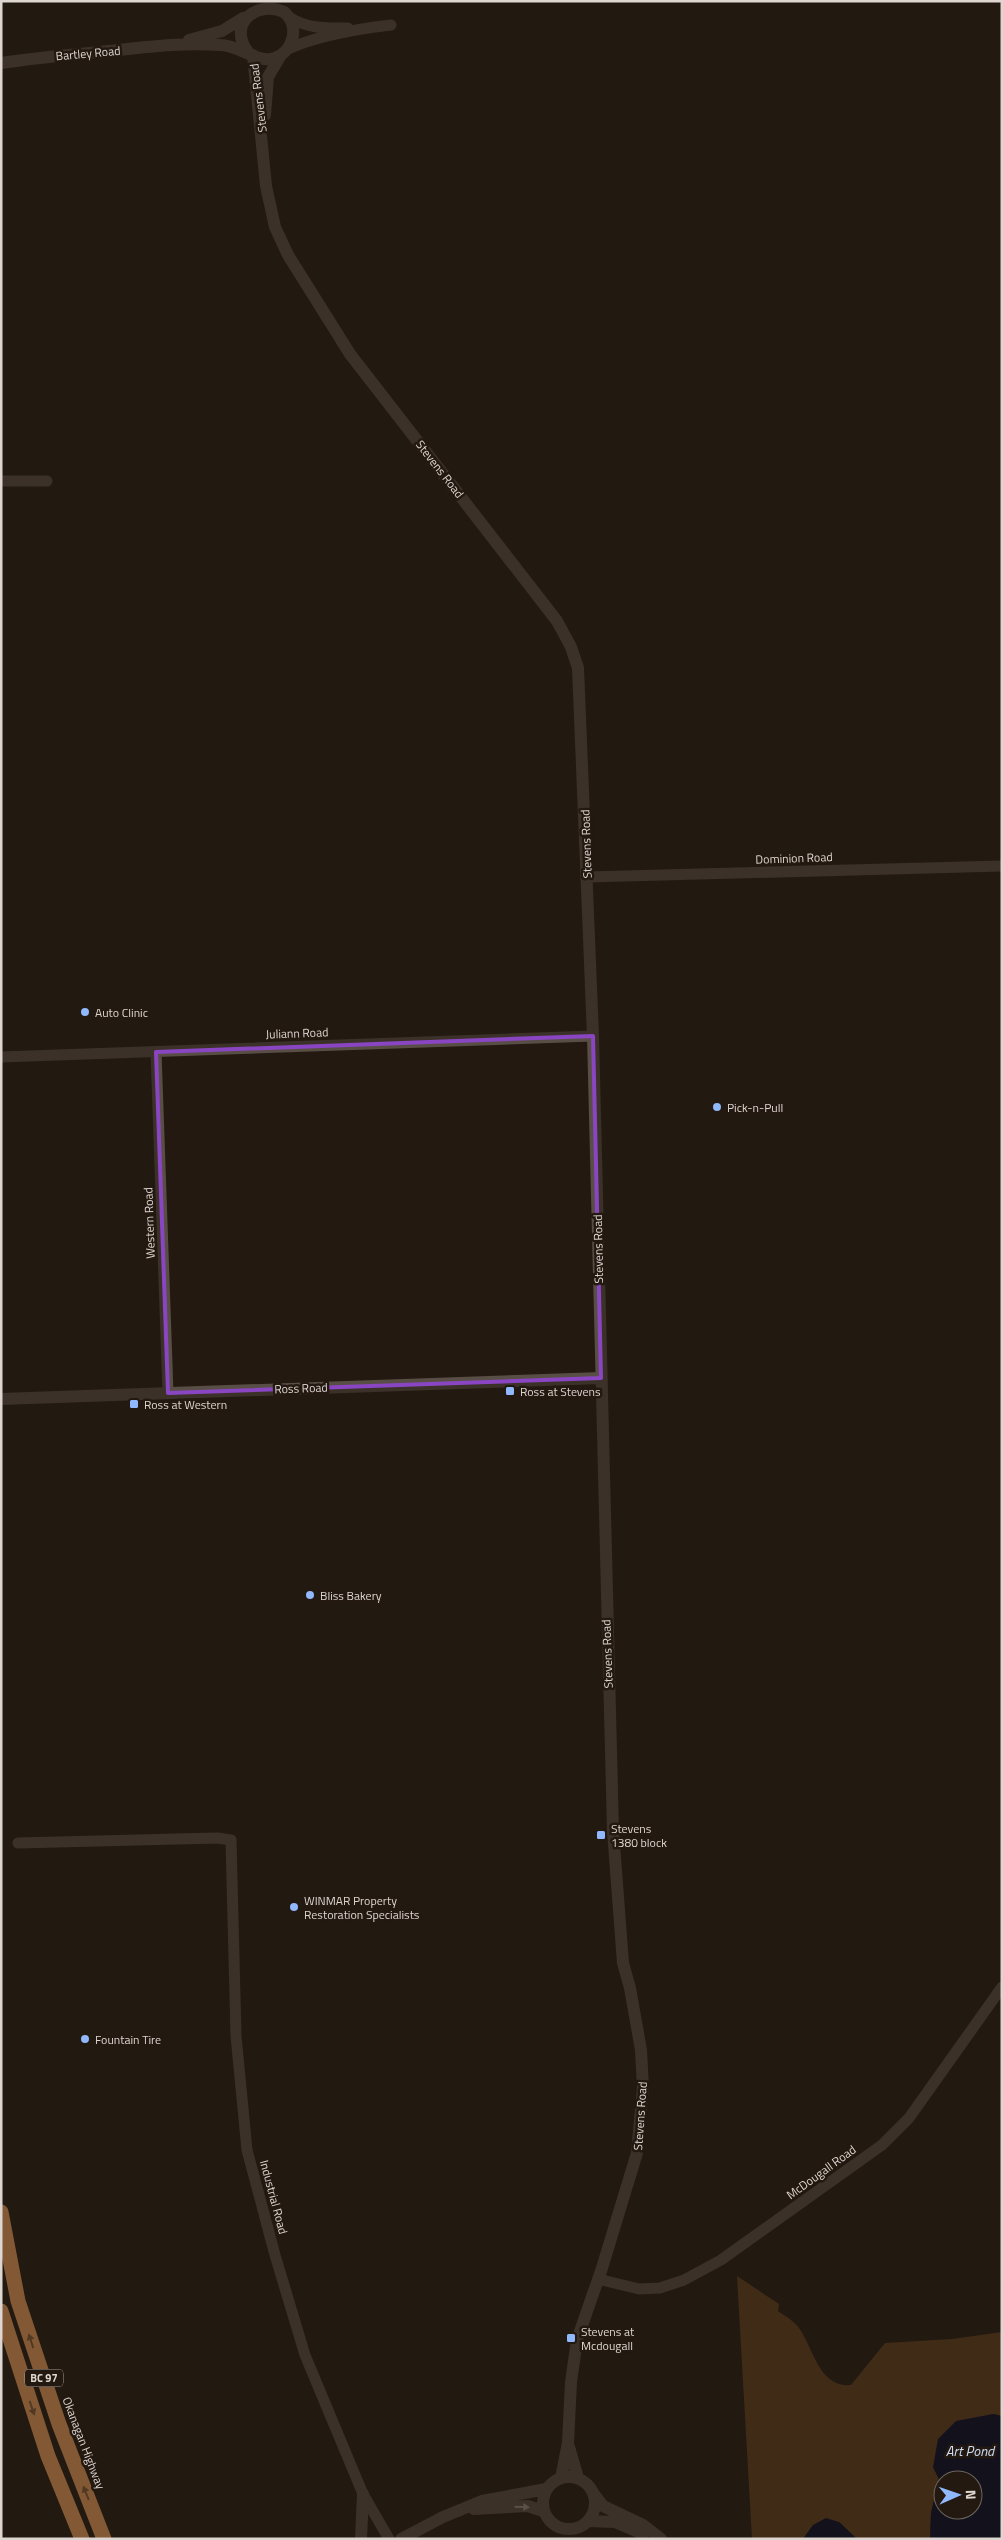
<svg xmlns="http://www.w3.org/2000/svg" width="1003" height="2540" viewBox="0 0 1003 2540" font-family="'Titillium Web',sans-serif">
	<style>
		.forest { fill: #654020 }
		.water { fill: #000a2a; fill-rule: evenodd }
		.lines { fill: none; stroke-linecap: round; stroke-linejoin: round }
		.street { stroke: #594e45; stroke-width: 11 }
		.secondary { stroke: #594e45; stroke-width: 12 }
		.highway { stroke: #f6a761; stroke-width: 15 }
		.oneway { fill: #8c6039 }
		.oneway2 { fill: #9b928b }
		.marked { fill: none; stroke: #8a46c2; stroke-width: 4; stroke-linejoin: round }
		.poi-dot { fill: #90b8fd; stroke: #231911; stroke-width: 2 }
		.labels { text-anchor: middle; dominant-baseline: central; stroke-width: 5; stroke-linejoin: round; paint-order: stroke }
		.shield { fill: #231911; stroke: #a59d97; stroke-width: 1 }
		.shield-label { font-size: 11px; font-weight: bold; fill: #ddd6d1 }
		.street-label { font-size: 12px; fill: #ddd6d1; stroke: #231911 }
		.poi-label { font-size: 12px; fill: #ddd6d1; stroke: #231911; text-anchor: start }
		.water-label { font-size: 14px; font-style: italic; fill: #cedef8; stroke: #231911 }
	</style>
	<rect width="100%" height="100%" fill="#231911"/>
	<path class="forest" d="M737 2276 779 2304 778 2311C785 2316 794 2321 799 2328 814 2349 819 2388 851 2385L885 2343 952 2339 1002 2332V2416L993 2414 933 2467 939 2479 931 2513 930 2539H857L839 2522 813 2525 803 2539H752Z"/>
	<path class="water" d="M993 2414 1002 2416V2539H930L931 2513 939 2479 933 2467 938 2439 956 2421ZM943 2480H973V2510H943Z
		M826 2518 839 2522 857 2539H803L813 2525Z"/>
	<g class="lines">
		<path class="street" d="M289 17C307 29 326 28 348 28
			M288 49C319 35 357 29 391 25
			M1 481H47
			M588 877 1002 866
			M156 1052 168 1393
			M1 1057 593 1036
			M18 1843 217 1838 231 1840 236 2036 247 2150 275 2255 305 2355 363 2494 389 2539
			M598 2279 639 2289 660 2288 684 2280 721 2260 882 2145 909 2118 1002 1987"/>
		<path class="secondary" d="M189 40 222 31 243 18
			M253 55 266 186 275 227 288 255 350 354 557 621 571 647 578 668 593 1036 613 1831 623 1963 630 1988 641 2050 643 2087 637 2153 602 2268 577 2340 571 2382 568 2443 561 2478
			M1 63C34 58 67 55 100 52 140 48 180 42 221 45 239 45 257 64 275 58 294 51 300 25 284 12 259 0 226 22 248 52
			M265 115 268 77 281 55
			M1 1399 601 1378
			M569 2447 578 2478
			M543 2503a26 26 0 1 1 52 0a26 26 0 1 1-52 0Z
			M593 2493 603 2506 643 2525 661 2539
			M474 2509 528 2506 543 2511
			M588 2521 615 2522 643 2534
			M361 2539 363 2494
			M401 2539 443 2517 482 2501 546 2489"/>
		<path class="highway" d="M1 2212 18 2301 59 2424 104 2539
			M1 2311 48 2456 82 2539"/>
	</g>
	<defs><path id="oneway-solid" d="M-6-.8H1V-3.2L6.5 0L1 3.2V.8H-6Z" transform="scale(1.25)"/></defs>
	<g class="oneway">
		<use href="#oneway-solid" transform="translate(31 2341) rotate(-108)"/>
		<use href="#oneway-solid" transform="translate(32 2408) rotate(71)"/>
		<use href="#oneway-solid" transform="translate(86 2493) rotate(-112)"/>
	</g>
	<use class="oneway2" href="#oneway-solid" transform="translate(522 2507) rotate(1)"/>
	<path d="M0 0H1003V2540H0ZM593 1036 601 1378 168 1393 156 1052Z" fill="#231911" fill-opacity=".55" fill-rule="evenodd"/>
	<path class="marked" d="M593 1036 601 1378 168 1393 156 1052Z"/>
	<g class="poi-dot">
		<circle cx="85" cy="1012" r="5"/>
		<circle cx="717" cy="1107" r="5"/>
		<rect x="505" y="1386" width="10" height="10" rx="2.5"/>
		<rect x="129" y="1399" width="10" height="10" rx="2.5"/>
		<circle cx="310" cy="1595" r="5"/>
		<rect x="596" y="1830" width="10" height="10" rx="2.5"/>
		<circle cx="294" cy="1907" r="5"/>
		<circle cx="85" cy="2039" r="5"/>
		<rect x="566" y="2333" width="10" height="10" rx="2.5"/>
	</g>
	<g class="labels">
		<rect class="shield" x="25" y="2369.5" width="38" height="17" rx="4"/>
		<g class="shield-label">
			<text x="44" y="2378">BC 97</text>
		</g>
		<g class="street-label">
			<text transform="translate(88 53) rotate(-5)">Bartley Road</text>
			<text transform="translate(258 98) rotate(-97)">Stevens Road</text>
			<text transform="translate(440 469) rotate(52)">Stevens Road</text>
			<text transform="translate(586 844) rotate(-92)">Stevens Road</text>
			<text transform="translate(794 858) rotate(-2)">Dominion Road</text>
			<text transform="translate(297 1033) rotate(-2)">Juliann Road</text>
			<text transform="translate(149 1223) rotate(-92)">Western Road</text>
			<text transform="translate(598 1249) rotate(-91)">Stevens Road</text>
			<text transform="translate(301 1388) rotate(-2)">Ross Road</text>
			<text transform="translate(607 1654) rotate(-92)">Stevens Road</text>
			<text transform="translate(640 2116) rotate(-86)">Stevens Road</text>
			<text transform="translate(821 2172) rotate(-36)">McDougall Road</text>
			<text transform="translate(274 2197) rotate(75)">Industrial Road</text>
			<text transform="translate(84 2443) rotate(69)">Okanagan Highway</text>
		</g>
		<g class="poi-label">
			<text x="95" y="1012">Auto Clinic</text>
			<text x="727" y="1107">Pick-n-Pull</text>
			<text x="520" y="1391">Ross at Stevens</text>
			<text x="144" y="1404">Ross at Western</text>
			<text x="320" y="1595">Bliss Bakery</text>
			<text x="611" y="1828">Stevens<tspan x="611" dy="14">1380 block</tspan></text>
			<text x="304" y="1900">WINMAR Property<tspan x="304" dy="14">Restoration Specialists</tspan></text>
			<text x="95" y="2039">Fountain Tire</text>
			<text x="581" y="2331">Stevens at<tspan x="581" dy="14">Mcdougall</tspan></text>
		</g>
		<g class="water-label">
			<text x="970" y="2450">Art Pond</text>
		</g>
	</g>
	<rect width="1003" height="2540" fill="none" stroke="#ddd6d1" stroke-width="5"/>
	<g transform="translate(958 2495) rotate(88)"><circle r="24" fill="#231911" stroke="#6d655e"/>
	<path d="M0-4L9 19L0 12L-9 19Z" fill="#90b8fd"/>
	<text y="-8" font-size="14" font-weight="bold" text-anchor="middle" fill="#ddd6d1">N</text>
	</g>
</svg>
